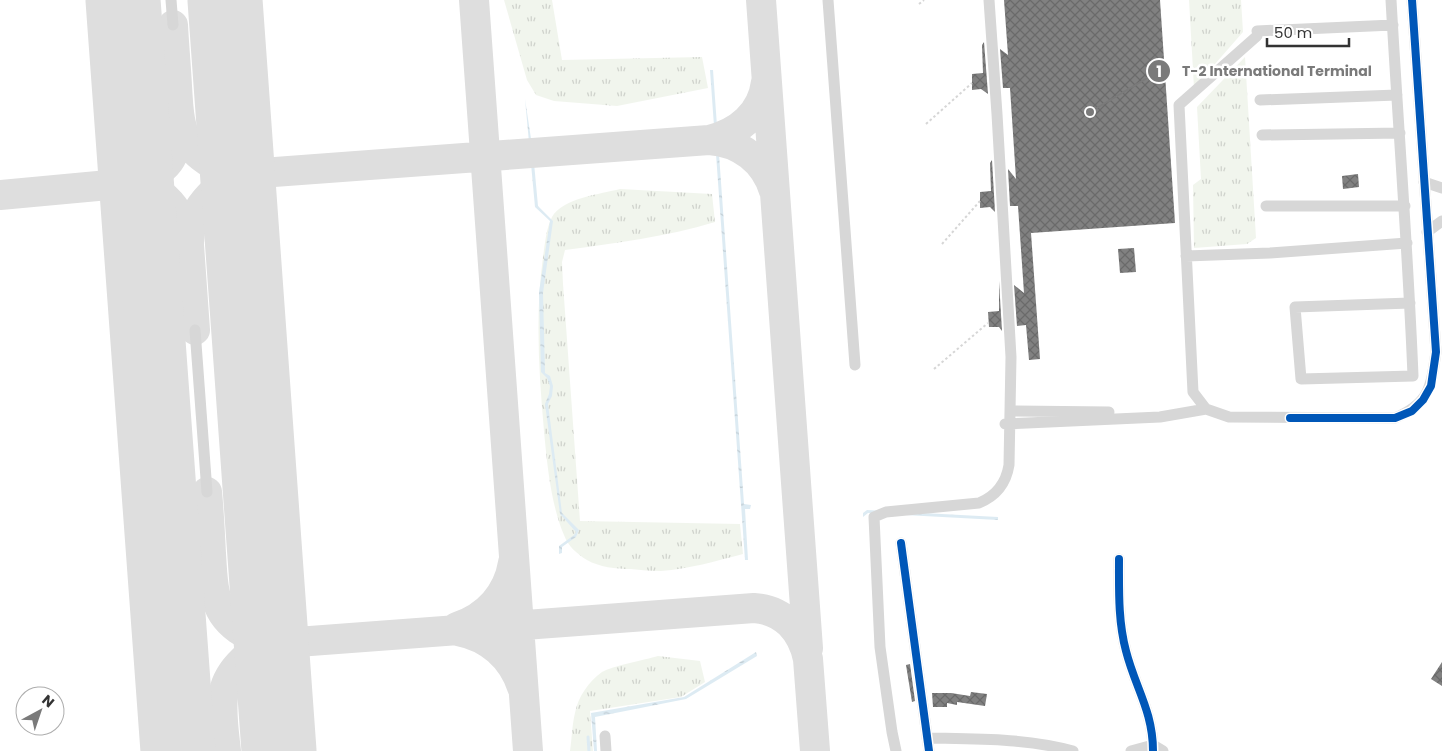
<svg xmlns="http://www.w3.org/2000/svg" width="1442" height="751" viewBox="0 0 1442 751" font-family="Poppins,sans-serif">
	<style>
		.grass { fill: url(#grass-tufts) }
		.water { fill: url(#water-ripples) }
		.lines { fill: none; stroke-linecap: round; stroke-linejoin: round }
		.stream { stroke: #ddebf3; stroke-width: 3 }
		.taxiway { stroke: #dedede; stroke-width: 30 }
		.runway { stroke: #dedede; stroke-width: 75 }
		.building { fill: url(#building-cross-hatch) }
		.path { stroke: #d6d6d6; stroke-width: 2; stroke-dasharray: 2.5 2.5; stroke-linecap: butt }
		.minor { stroke: #d7d7d7; stroke-width: 11 }
		.cycleway-casing { stroke: #fff; stroke-width: 11 }
		.cycleway { stroke: #0057b8; stroke-width: 8 }
		.leader { fill: none; stroke: #7a7a7a; stroke-width: 2 }
		.callout-dot { fill: #7a7a7a; stroke: #fff; stroke-width: 2 }
		.mark-label { font-size: 15px; text-anchor: middle; font-weight: bold; fill: #fff }
		.callout-label { font-size: 14px; text-anchor: middle; font-weight: bold; fill: #7a7a7a; stroke: #fff; stroke-width: 5; stroke-linejoin: round; paint-order: stroke }
	</style>
	<defs>
		<pattern id="grass-tufts" width="24" height="20" patternUnits="userSpaceOnUse" patternTransform="scale(1.25)"><rect width="24" height="20" fill="#f1f5ed"/><path d="M3 7l-1-3M5 7V3M7 7l1-3M15 17l-1-3M17 17v-4M19 17l1-3" fill="none" stroke="#cfd2cc"/></pattern>
		<pattern id="water-ripples" width="26" height="14" patternUnits="userSpaceOnUse" patternTransform="scale(1.25)"><rect width="26" height="14" fill="#ddebf3"/><path d="M2 4q2-2 4 0t4 0M15 11q2-2 4 0t4 0" fill="none" stroke="#becad1"/></pattern>
		<pattern id="building-cross-hatch" width="8" height="8" patternUnits="userSpaceOnUse" patternTransform="scale(1.25)"><rect width="8" height="8" fill="#818181"/><path d="M0 0l8 8M0 8l8-8" fill="none" stroke="#6a6a6a"/></pattern>
	</defs>
	<rect width="100%" height="100%" fill="#fff"/>
	<path class="grass" d="M504 0H552L562 60 702 57 708 88 617 106 554 101 536 95 527 80Z
		M1189 0H1241L1243 32 1194 88Z
		M1245 57 1256 238 1247 244 1194 248 1193 185 1201 179 1197 107Z
		M620 189 712 194 715 222C666 237 616 243 565 250L562 262 563 284 580 521 740 524 743 554C716 561 689 569 661 571 651 571 641 570 631 569 616 569 599 567 587 560 577 554 568 546 564 535 551 505 547 464 544 431 539 374 535 315 543 257 545 244 546 229 552 217 563 198 601 194 620 189Z
		M658 656 700 661 705 682 681 697 590 711 593 751H570C572 738 572 725 575 713 578 697 589 681 602 672 612 666 645 660 658 656Z"/>
	<path class="water" d="M710 70H713L744 504 751 505 750 509H745L748 560H745Z
		M525 99 533 152 538 206 553 221 543 293 545 373 550 376 553 386 552 396 548 404 562 513 579 530 576 537 562 547V553L559 554V546L574 535 576 532 560 514 545 404 549 394 550 386 547 378 541 372 539 292 550 221 535 207Z
		M867 510 998 517V520L868 513 863 517V513Z
		M756 652 757 656 686 699 595 717 597 751H594L591 713 684 697Z"/>
	<g class="lines">
		<path class="stream" d="M588 737 589 751"/>
		<path class="taxiway" d="M474 0 528 751
			M761 0 808 648
			M173 25C174 45 176 66 177 86 178 100 178 115 182 128 190 157 219 171 247 174 215 182 188 212 189 245L195 330
			M713 140H709C738 133 762 114 766 82
			M247 174 709 140C740 142 765 161 774 191
			M130 183C168 174 180 156 178 118
			M0 195 130 183C163 185 185 213 187 245
			M207 492C209 513 210 533 211 554 212 567 212 580 215 593 221 625 249 641 280 642
			M457 627C487 617 508 594 513 563
			M458 631C489 637 512 657 522 687
			M226 751C224 733 221 714 223 697 226 672 247 652 270 644L754 608C784 610 802 631 808 659L815 751"/>
		<path class="runway" d="M123 0 178 751
			M225 0 279 751"/>
	</g>
	<path class="building" d="M1004 0H1160L1175 223 1031 233 1040 359 1029 360 1026 325 1017 326 1014 285 1024 293 1018 206H1010L1008 169 1016 179 1010 88H1003L1000 49 1008 55Z
		M984 42 988 94 981 89 972 90V74L983 73 982 45Z
		M992 160 995 212 990 207 980 208V192L991 191 990 163Z
		M1358 174 1359 187 1343 189 1342 176Z
		M1134 248 1136 272 1120 273 1118 249Z
		M999 281 1002 331 999 327H989L988 312 999 311Z
		M1442 662V686L1431 679Z
		M910 664 915 701 912 702 906 665Z
		M971 692 987 694 985 706 957 702V705L947 703V707H933L932 693H951L970 696Z"/>
	<g class="lines">
		<path class="path" d="M919 4 924 0
			M926 124 972 83
			M942 244 980 201
			M934 369 988 323"/>
		<path class="minor" d="M171 0 173 25
			M828 0 855 365
			M1391 0C1398 125 1408 250 1413 376L1301 379 1295 307 1410 303
			M1257 31 1393 25
			M1257 36 1179 105 1193 392 1206 409 1229 417 1395 418C1430 403 1431 387 1436 352L1412 0
			M1260 100 1397 95
			M1262 135 1400 133
			M1424 182 1442 188
			M1266 206H1405
			M1427 232 1442 221
			M1186 256 1270 253 1407 243
			M195 330 207 492
			M1010 411 1109 412
			M1005 424 1160 417 1206 409
			M901 543 929 751
			M1119 559C1119 590 1118 621 1126 651 1135 687 1153 711 1153 751
			M605 736 606 751
			M927 738C975 739 1026 738 1073 751
			M896 751 892 732 880 647 874 517 886 512 979 503C996 496 1006 484 1009 465L1011 357 997 114 989 0
			M1131 751 1153 745 1163 751"/>
		<defs>
			<path id="cycleway" d="M1290 418H1395L1412 411 1423 400 1431 386 1436 352 1412 0
				M901 543 929 751
				M1119 559C1119 590 1118 621 1126 651 1135 687 1153 711 1153 751"/>
		</defs>
		<use href="#cycleway" class="cycleway-casing"/>
		<use href="#cycleway" class="cycleway"/>
	</g>
	<path class="leader" d="M1090 112L1159 71"/>
	<g class="callout-dot">
		<circle cx="1090" cy="112" r="5"/>
		<circle cx="1159" cy="71" r="12"/>
	</g>
	<g class="mark-label">
		<text x="1159" y="77">1</text>
	</g>
	<g class="callout-label">
		<text x="1277" y="76">T-2 International Terminal</text>
	</g>
	<g transform="translate(40 711) rotate(40)"><circle r="24" fill="#ffffff" stroke="#adadad"/>
	<path d="M0-4L9 19L0 12L-9 19Z" fill="#7a7a7a"/>
	<text y="-8" font-size="14" font-weight="bold" text-anchor="middle" fill="#333333">N</text>
	</g>
	<path d="M1267 38v8h82v-8" fill="none" stroke="#333333" stroke-width="2.5"/>
	<text x="1274" y="38" font-size="15" fill="#333333" stroke="#ffffff" stroke-width="4" paint-order="stroke">50 m</text>
</svg>
